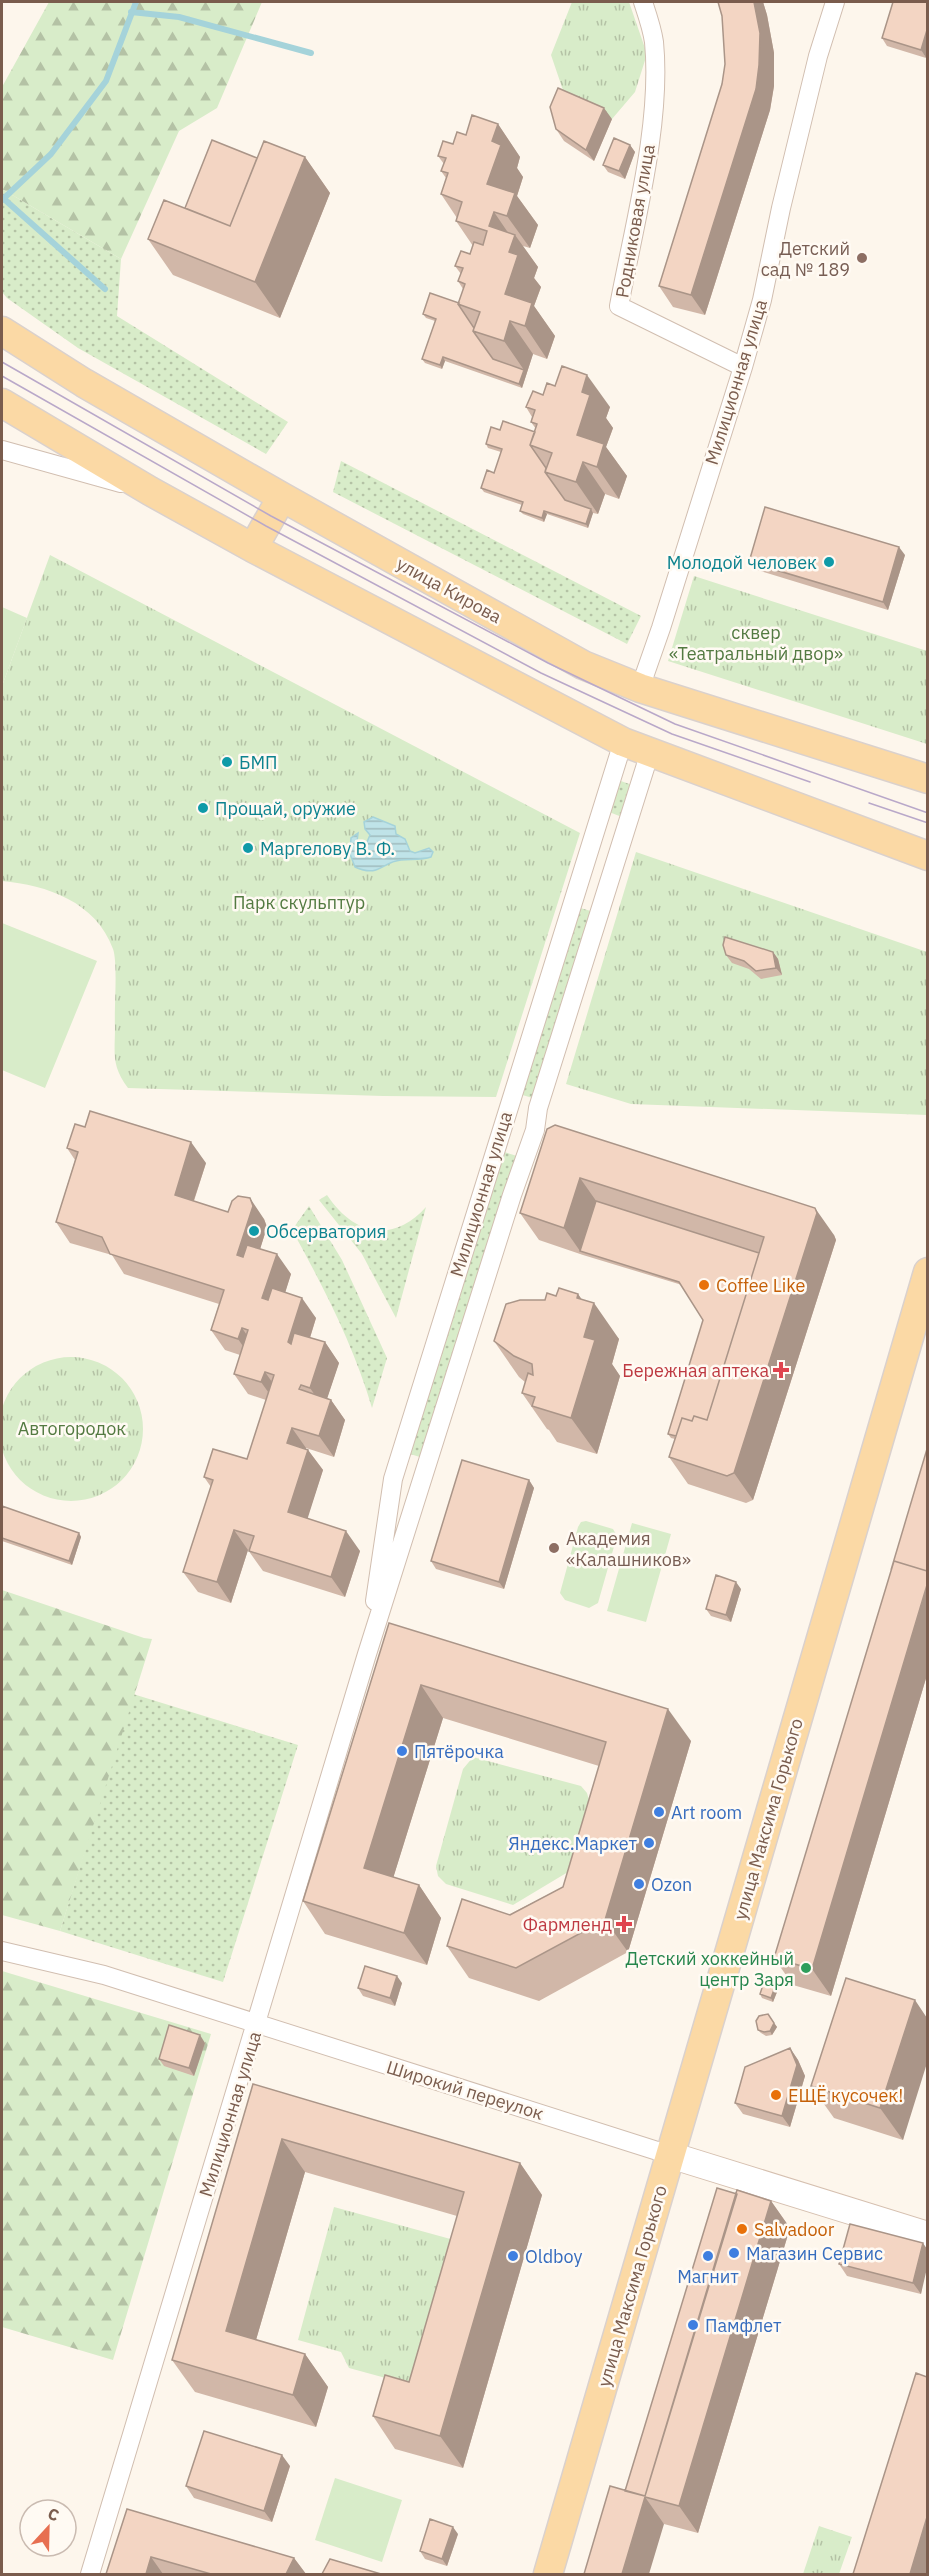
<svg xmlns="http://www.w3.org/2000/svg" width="929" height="2576" viewBox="0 0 929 2576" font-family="'IBM Plex Sans',sans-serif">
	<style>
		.grass { fill: url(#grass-dots) }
		.forest { fill: url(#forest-firs) }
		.park { fill: url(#park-tufts) }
		.garden { fill: #d8ecc9 }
		.water { fill: url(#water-rules); stroke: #a5d3da; stroke-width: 1.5 }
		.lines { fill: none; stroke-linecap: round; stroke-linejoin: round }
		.stream { stroke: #a5d3da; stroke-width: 6 }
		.street-casing { stroke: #d1beb0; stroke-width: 20 }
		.secondary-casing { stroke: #d6c0b0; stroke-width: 28 }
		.primary-casing { stroke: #dad1cd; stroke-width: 31 }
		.street { stroke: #fff; stroke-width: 18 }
		.secondary { stroke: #fff; stroke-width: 26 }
		.primary { stroke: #fbd9a5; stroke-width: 28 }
		.tram { stroke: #b9a8c9; stroke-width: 1.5 }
		.wall { fill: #d1b7a8 }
		.shaded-wall { fill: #aa9588 }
		.building { fill: #f3d5c3; stroke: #aa9588; stroke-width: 1.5 }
		.education-dot { fill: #8d6e63; stroke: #fffaf3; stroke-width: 2 }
		.culture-dot { fill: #0f9aa8; stroke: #fffaf3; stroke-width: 2 }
		.food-dot { fill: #e8710a; stroke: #fffaf3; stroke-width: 2 }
		.health-dot { fill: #e0444e; stroke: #fffaf3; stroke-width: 2 }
		.shop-dot { fill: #3f7fe0; stroke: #fffaf3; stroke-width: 2 }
		.leisure-dot { fill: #2e9e5b; stroke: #fffaf3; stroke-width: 2 }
		.labels { text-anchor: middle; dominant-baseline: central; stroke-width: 5; stroke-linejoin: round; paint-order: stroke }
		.street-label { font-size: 18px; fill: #7a5c4d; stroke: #fffaf3 }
		.education-label { font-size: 18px; fill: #785e54; stroke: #fffaf3; text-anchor: end }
		.culture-label { font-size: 18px; fill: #0d838f; stroke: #fffaf3; text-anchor: start }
		.park-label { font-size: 18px; fill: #537a41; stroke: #fffaf3 }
		.food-label { font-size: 18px; fill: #c56008; stroke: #fffaf3; text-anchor: start }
		.health-label { font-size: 18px; fill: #be3a42; stroke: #fffaf3; text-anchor: end }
		.shop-label { font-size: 18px; fill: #366cbe; stroke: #fffaf3; text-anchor: start }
		.leisure-label { font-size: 18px; fill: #27864d; stroke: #fffaf3; text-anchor: end }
	</style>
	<defs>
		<pattern id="grass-dots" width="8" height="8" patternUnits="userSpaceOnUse" patternTransform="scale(1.5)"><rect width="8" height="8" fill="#d8ecc9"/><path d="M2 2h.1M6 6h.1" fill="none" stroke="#b4c2a5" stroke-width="1.8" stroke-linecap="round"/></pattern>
		<pattern id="forest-firs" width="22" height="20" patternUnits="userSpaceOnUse" patternTransform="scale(1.5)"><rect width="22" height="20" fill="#d8ecc9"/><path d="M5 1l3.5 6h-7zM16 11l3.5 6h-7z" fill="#b4c2a5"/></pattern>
		<pattern id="park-tufts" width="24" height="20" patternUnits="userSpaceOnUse" patternTransform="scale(1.5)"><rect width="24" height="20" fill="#d8ecc9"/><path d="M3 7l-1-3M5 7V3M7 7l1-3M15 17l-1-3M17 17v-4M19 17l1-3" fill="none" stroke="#b4c2a5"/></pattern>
		<pattern id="water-rules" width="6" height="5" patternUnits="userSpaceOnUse" patternTransform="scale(1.5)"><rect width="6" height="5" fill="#bfe3e8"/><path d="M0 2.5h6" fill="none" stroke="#a0bbbe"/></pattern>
	</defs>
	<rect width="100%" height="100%" fill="#fdf6ec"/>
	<path class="grass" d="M2 189 121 259 117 316 288 422 266 454 78 348 7 298 2 292Z
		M341 461 641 616 627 644 333 492Z
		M618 780 632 785 622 817 609 812Z
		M577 907 594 912 536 1099 519 1094Z
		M501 1151 517 1156 423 1458 407 1453Z
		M327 1195C353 1234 392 1245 426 1207L396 1318 362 1254 319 1200Z
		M309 1206 342 1260 387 1358 372 1408C354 1346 323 1286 292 1230Z
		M133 1694 298 1745 223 1982 60 1931Z"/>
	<path class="forest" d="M49 2H262L217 108 179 131 121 259 2 189V87Z
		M2 1590 144 1638 152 1639 60 1931 2 1915Z
		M2 1971 211 2034 113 2360 2 2327Z"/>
	<path class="park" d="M572 2H629L647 54 635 92 612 119 566 99 551 55Z
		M50 555 580 833 496 1097 383 1096 128 1088C111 1065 115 1054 115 1027 114 1009 118 963 113 949 96 902 47 885 2 881V686Z
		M694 576 927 651V744L668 661Z
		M636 852 927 952V1115L631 1104 566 1084Z
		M-1 1429a72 72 0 1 1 144 0a72 72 0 1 1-144 0Z
		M473 1757 581 1786 587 1793 589 1800 568 1872 513 1905 446 1884 438 1876 436 1866 463 1769Z
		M334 2207 465 2243 426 2389 349 2368 341 2352 298 2340Z
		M819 2526 852 2537 839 2574H803Z"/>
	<path class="garden" d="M2 607 27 618 2 686Z
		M2 923 97 961 45 1088 2 1070Z
		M586 1521 613 1529 617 1536 598 1603 589 1608 565 1600 560 1593 578 1527 581 1522Z
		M632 1523 671 1534 646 1622 607 1611Z
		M335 2478 402 2500 382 2562 315 2540Z"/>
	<path class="water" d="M373 817 395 826 396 834 405 839 410 851 415 853 429 848 433 852 431 857C422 860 411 859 401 860 381 862 380 878 355 867L350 854 351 838 358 833 357 842H367L370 835 365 829 364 822Z"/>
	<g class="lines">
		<path class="stream" d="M131 12 179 17 311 53
			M4 199 105 289
			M2 200 51 154 106 81 136 2"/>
		<defs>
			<path id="street" d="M643 2C647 14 652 28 654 42 662 123 634 225 619 306L743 367
				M2 450 121 483
				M640 688 661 628 743 367 762 300 781 208 818 56 835 2
				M375 1601 393 1479 623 742
				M2 1951 104 1975 670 2155
				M90 2574 367 1654 512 1195 535 1130 538 1108 650 752"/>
			<path id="secondary" d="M670 2155 928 2235"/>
			<path id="primary" d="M2 331 84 383 282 497 583 665 640 688 928 779
				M2 403 150 491 253 548 623 742 928 856
				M253 548 282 497
				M548 2574 928 1272"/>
		</defs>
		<use href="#street" class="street-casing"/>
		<use href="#secondary" class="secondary-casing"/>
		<use href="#primary" class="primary-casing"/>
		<use href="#street" class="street"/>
		<use href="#secondary" class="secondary"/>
		<use href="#primary" class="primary"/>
		<path class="tram" d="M2 362 271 516 548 663 675 724 928 813
			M2 376 266 526 541 673 672 734 810 782
			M869 803 928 823"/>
	</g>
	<path class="wall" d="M718 2H763L767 15 774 53V86L770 110 705 315 673 307 659 286 722 84 725 64 722 16Z
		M893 2 926 58 887 46 882 38Z
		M612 119 594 161 564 141 556 129Z
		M498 124 520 157 517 168 523 177 517 196 538 225 530 248 523 246 538 267 534 278 541 287 534 306 555 336 547 359 533 354 522 388 445 361 442 369 425 363 422 359 435 321 426 318 423 314 459 303 463 289 458 281 461 274 455 266 470 254 473 246 456 221 457 218 441 194 446 178 441 171 444 164 438 156 466 135Z
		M630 145 635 152 625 179 608 172 603 165Z
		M305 157 330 193 280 318 173 275 148 239 185 208 257 158Z
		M543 395 610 407 606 418 613 428 606 447 627 476 619 499 605 494 598 514 593 513 588 528 547 514 544 522 523 514 520 511 522 505 484 492 481 488 494 473 501 452 488 448 486 444 500 430 535 432 536 429 531 422 532 417 526 407Z
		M905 555 888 610 754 569 749 562Z
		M773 952 778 959 782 975 761 979 749 969 732 963 726 955Z
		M547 1129 834 1235 836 1240 753 1500 746 1503 688 1484 669 1457 675 1439 671 1438 668 1434 703 1320 682 1285 583 1255 539 1240 520 1213Z
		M67 1148 206 1163 194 1201 228 1212 264 1219 267 1227 260 1249 291 1274 285 1292 316 1318 310 1338 325 1342 339 1363 327 1398 331 1400 345 1420 334 1457 306 1448V1449L308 1450 323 1470 307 1518 360 1551 345 1597 263 1571 248 1550 231 1603 198 1592 183 1572 211 1487 204 1477 247 1459 266 1400 248 1394 234 1374 240 1355 225 1350 211 1330 219 1304 124 1274 112 1255 70 1243 56 1222 75 1160Z
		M578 1294 582 1300 619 1339 612 1364 620 1376 597 1454 557 1442 549 1430 547 1429 522 1393 525 1382 519 1377 494 1341 545 1300 556 1296Z
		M529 1480 534 1488 504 1589 436 1569 431 1561Z
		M2 1506 79 1533 81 1537 72 1565 2 1541Z
		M741 1589 731 1622 711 1616 706 1609Z
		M389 1623 691 1741 628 1952 539 2001 469 1978 447 1946 563 1887 599 1766 443 1718 393 1878 419 1885 441 1918 427 1965 325 1934 303 1901Z
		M927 1675 831 1996 793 1985 774 1958Z
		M402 1983 395 2006 363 1996 358 1988Z
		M776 1984 779 1987 773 2002 762 1998 760 1994Z
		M768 2014 777 2027 772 2035 766 2036 761 2033 758 2030Z
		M927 2018 903 2140 834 2118 811 2086Z
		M205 2043 194 2076 164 2066 159 2059Z
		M790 2048 798 2060 805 2076 790 2127 743 2114 735 2103Z
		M253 2084 520 2163 542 2195 463 2468 395 2449 373 2416 409 2382 457 2216 305 2172 256 2340 305 2354 328 2387 316 2427 195 2392 172 2360Z
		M737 2194 771 2201 790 2228 698 2533 664 2524 625 2491Z
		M927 2249 921 2294 847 2276 839 2264Z
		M290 2466 272 2522 194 2498 186 2486Z
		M127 2509 294 2558 306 2574H106Z
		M458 2534 447 2566 425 2559 420 2551Z"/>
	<path class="shaded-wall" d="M754 2H763L767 15 774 53V86L770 110 705 315 691 295Z
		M927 30V55L926 58 921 50Z
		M604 108 612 119 594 161 586 150Z
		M498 124 520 157 517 168 523 177 517 196 538 225 530 248 507 216 487 184 492 141Z
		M630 145 635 152 625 179 619 171Z
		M305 157 330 193 280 318 255 282Z
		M494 212 513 240 515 235 538 267 534 278 541 287 534 306 555 336 547 359 525 326 505 294 489 226Z
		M510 321 533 354 522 388 519 384 524 370 504 341Z
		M443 357 445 361 442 369 440 365Z
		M587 375 610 407 606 418 613 428 606 447 627 476 619 499 597 467 577 435 582 392Z
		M583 462 605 494 598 514 576 482Z
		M591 509 593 513 588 528 586 524Z
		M544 511 547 514 544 522 542 518Z
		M899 547 905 555 888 610 883 602Z
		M773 952 778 959 782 975 776 968Z
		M191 1142 206 1163 189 1215 175 1195Z
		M580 1178 599 1205 580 1251 564 1228Z
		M250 1198 264 1219 267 1227 252 1275 237 1255Z
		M815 1208 834 1235 836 1240 753 1500 734 1473Z
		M277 1254 291 1274 277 1319 262 1298Z
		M578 1294 591 1313 594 1303 619 1339 612 1364 620 1376 597 1454 571 1418 584 1337 577 1298Z
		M302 1298 316 1318 302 1363 288 1342Z
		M242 1328 256 1348 252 1359 238 1339Z
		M325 1342 339 1363 324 1408 310 1388Z
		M265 1372 279 1392 276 1403 261 1382Z
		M331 1400 345 1420 334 1457 319 1436Z
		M292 1428 306 1448 301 1464 287 1443Z
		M308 1450 323 1470 303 1533 288 1512Z
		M529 1480 534 1488 504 1589 499 1582Z
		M234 1530 248 1550 231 1603 217 1582Z
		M346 1531 360 1551 345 1597 331 1577Z
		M79 1533 81 1537 72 1565 69 1561Z
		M736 1582 741 1589 731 1622 726 1615Z
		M927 1585V1675L831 1996 812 1969Z
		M421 1685 443 1718 386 1901 364 1868Z
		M668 1709 691 1741 628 1952 605 1920Z
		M419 1885 441 1918 427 1965 404 1933Z
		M397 1976 402 1983 395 2006 390 1998Z
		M776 1984 779 1987 773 2002 771 1998Z
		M915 2000 927 2018V2063L903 2140 880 2108Z
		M774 2023 777 2027 772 2035 770 2031Z
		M200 2035 205 2043 194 2076 189 2068Z
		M790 2048 798 2060 805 2076 790 2127 782 2116Z
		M282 2139 305 2172 249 2364 226 2331Z
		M520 2163 542 2195 463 2468 440 2436Z
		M771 2201 790 2228 698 2533 679 2506Z
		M923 2243 927 2249V2268L921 2294 913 2283Z
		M305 2354 328 2387 316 2427 293 2395Z
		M282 2455 290 2466 272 2522 264 2511Z
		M645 2497 664 2524 649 2574H622Z
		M927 2517V2574H910Z
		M453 2527 458 2534 447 2566 442 2559Z
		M151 2557 163 2574H146Z
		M294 2558 306 2574H286Z"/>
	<path class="building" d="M718 2H754L760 33 759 65 756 89 691 295 659 286 722 84 725 64 722 16Z
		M893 2H927V30L921 50 882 38Z
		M558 88 604 108 586 150 556 129 550 107Z
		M472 115 498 124 492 141 501 145 487 184 515 193 507 216 494 212 489 226 515 235 509 252 518 255 505 294 532 303 525 326 510 321 504 341 473 331 480 312 458 304 465 284 458 281 463 268 455 266 461 251 470 254 474 242 483 245 487 231 456 221 462 202 441 194 448 173 441 171 446 158 438 156 443 141 453 144 457 132 466 135Z
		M614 138 630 145 619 171 603 165Z
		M212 140 257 158 230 226 185 208Z
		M264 141 305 157 255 282 148 239 164 200 230 226Z
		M430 293 459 303 458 304 474 328 473 331 493 359 524 370 519 384 443 357 440 365 422 359 436 319 423 314Z
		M562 366 587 375 582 392 590 395 577 435 604 444 597 467 583 462 576 482 545 472 552 453 530 445 537 424 531 422 535 410 526 407 533 391 543 395 547 383 555 386Z
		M503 421 535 432 530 445 546 468 545 472 565 500 591 509 586 524 544 511 542 518 520 511 523 502 481 488 487 470 494 473 502 449 486 444 491 427 500 430Z
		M765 507 899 547 883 602 749 562Z
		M725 937 773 952 776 968 756 971 744 961 726 955 723 945Z
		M90 1111 191 1142 175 1195 228 1212 232 1201 238 1196 250 1198 253 1206 237 1255 243 1257 247 1245 277 1254 262 1298 268 1300 272 1288 302 1298 288 1342 291 1344 294 1333 325 1342 310 1388 301 1385 299 1389 331 1400 319 1436 292 1428 287 1443 308 1450 288 1512 346 1531 331 1577 249 1551 254 1536 234 1530 217 1582 183 1572 213 1480 204 1477 213 1449 247 1459 274 1375 265 1372 261 1382 234 1374 248 1330 242 1328 238 1339 211 1330 224 1290 110 1254 102 1237 56 1222 78 1152 67 1148 75 1124 85 1127Z
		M555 1125 815 1208 817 1213 734 1473 727 1476 669 1457 682 1418 692 1421 694 1416 707 1420 764 1237 580 1178 564 1228 520 1213 547 1129Z
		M596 1201 759 1253 707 1420 694 1416 692 1421 682 1418 676 1436 668 1434 703 1320 679 1282 580 1251Z
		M559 1288 578 1294 577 1298 594 1303 584 1337 595 1340 571 1418 532 1406 535 1397 522 1393 528 1373 533 1375 532 1364 514 1356 494 1341 506 1304 520 1300H545L547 1293 556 1296Z
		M927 1449V1571L894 1561 891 1570Z
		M462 1460 529 1480 499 1582 431 1561Z
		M2 1506 79 1533 69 1561 2 1538Z
		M894 1561 927 1571V1585L812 1969 774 1958Z
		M716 1575 736 1582 726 1615 706 1609Z
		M389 1623 668 1709 605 1920 516 1968 447 1946 462 1899 510 1915 563 1887 606 1742 421 1685 364 1868 419 1885 404 1933 303 1901Z
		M365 1966 397 1976 390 1998 358 1988Z
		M846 1978 915 2000 880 2108 811 2086Z
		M765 1979 776 1984 771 1998 760 1994Z
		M768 2014 774 2023 770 2031 764 2032 758 2030 756 2021 759 2016Z
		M169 2025 200 2035 189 2068 159 2059Z
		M790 2048 797 2065 782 2116 735 2103 745 2067Z
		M253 2084 520 2163 440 2436 373 2416 385 2375 409 2382 464 2192 282 2139 226 2331 305 2354 293 2395 172 2360Z
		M717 2188 737 2194 645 2496 625 2491Z
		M737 2190 771 2201 679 2506 645 2497 622 2574H584L610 2486 645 2496Z
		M850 2224 923 2243 913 2283 839 2264Z
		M916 2373 927 2377V2517L910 2574H853Z
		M204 2431 282 2455 264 2511 186 2486Z
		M127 2509 294 2558 286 2574H211L151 2557 146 2574H106Z
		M430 2519 453 2527 442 2559 420 2551Z
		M330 2559 381 2574H322Z"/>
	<g class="education-dot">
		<circle cx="862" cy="258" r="6"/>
		<circle cx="554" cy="1548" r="6"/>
	</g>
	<g class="culture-dot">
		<circle cx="829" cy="562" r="6"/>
		<circle cx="227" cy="762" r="6"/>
		<circle cx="203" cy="808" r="6"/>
		<circle cx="248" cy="848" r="6"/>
		<circle cx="254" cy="1231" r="6"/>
	</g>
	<g class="food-dot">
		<circle cx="704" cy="1285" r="6"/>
		<circle cx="776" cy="2095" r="6"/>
		<circle cx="742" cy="2229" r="6"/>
	</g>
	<g class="health-dot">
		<path d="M778 1361h6v6h6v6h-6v6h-6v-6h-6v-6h6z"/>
		<path d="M621 1915h6v6h6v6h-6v6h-6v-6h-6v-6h6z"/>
	</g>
	<g class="shop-dot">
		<circle cx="402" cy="1751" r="6"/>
		<circle cx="659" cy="1812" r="6"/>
		<circle cx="649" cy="1843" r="6"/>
		<circle cx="639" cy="1884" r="6"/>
		<circle cx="734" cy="2253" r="6"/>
		<circle cx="513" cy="2256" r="6"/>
		<circle cx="708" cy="2256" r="6"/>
		<circle cx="693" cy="2325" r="6"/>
	</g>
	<circle class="leisure-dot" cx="806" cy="1968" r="6"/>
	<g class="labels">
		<g class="street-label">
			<text transform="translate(635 221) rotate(-80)">Родниковая улица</text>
			<text transform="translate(736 382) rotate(-73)">Милиционная улица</text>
			<text transform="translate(449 590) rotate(29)">улица Кирова</text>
			<text transform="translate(481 1194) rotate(-73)">Милиционная улица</text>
			<text transform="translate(768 1819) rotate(-74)">улица Максима Горького</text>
			<text transform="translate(465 2090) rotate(17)">Широкий переулок</text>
			<text transform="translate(230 2114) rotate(-73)">Милиционная улица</text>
			<text transform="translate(632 2286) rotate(-74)">улица Максима Горького</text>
		</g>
		<g class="education-label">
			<text x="850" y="248">Детский<tspan x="850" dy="21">сад № 189</tspan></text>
			<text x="566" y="1538" text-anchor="start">Академия<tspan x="566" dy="21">«Калашников»</tspan></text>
		</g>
		<g class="culture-label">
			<text x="817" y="562" text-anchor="end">Молодой человек</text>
			<text x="239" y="762">БМП</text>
			<text x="215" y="808">Прощай, оружие</text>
			<text x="260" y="848">Маргелову В. Ф.</text>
			<text x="266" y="1231">Обсерватория</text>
		</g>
		<g class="park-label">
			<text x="756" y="632">сквер<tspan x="756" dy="21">«Театральный двор»</tspan></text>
			<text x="299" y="902">Парк скульптур</text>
			<text x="72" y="1428">Автогородок</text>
		</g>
		<g class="food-label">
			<text x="716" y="1285">Coffee Like</text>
			<text x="788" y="2095">ЕЩЁ кусочек!</text>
			<text x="754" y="2229">Salvadoor</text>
		</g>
		<g class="health-label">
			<text x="769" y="1370">Бережная аптека</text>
			<text x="612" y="1924">Фармленд</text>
		</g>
		<g class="shop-label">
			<text x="414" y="1751">Пятёрочка</text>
			<text x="671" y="1812">Art room</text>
			<text x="637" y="1843" text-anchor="end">Яндекс.Маркет</text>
			<text x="651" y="1884">Ozon</text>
			<text x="746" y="2253">Магазин Сервис</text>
			<text x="525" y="2256">Oldboy</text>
			<text x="708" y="2276" text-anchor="middle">Магнит</text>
			<text x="705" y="2325">Памфлет</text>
		</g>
		<g class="leisure-label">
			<text x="794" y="1958">Детский хоккейный<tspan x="794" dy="21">центр Заря</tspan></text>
		</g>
	</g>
	<rect width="929" height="2576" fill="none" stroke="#7a5c4d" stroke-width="6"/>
	<g transform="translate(48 2528) rotate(22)"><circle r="28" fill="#fffaf3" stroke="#cabbb1" stroke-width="1.5"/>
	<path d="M0-4.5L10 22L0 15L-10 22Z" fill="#e76f51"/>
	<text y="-9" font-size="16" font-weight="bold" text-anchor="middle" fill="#7a5c4d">С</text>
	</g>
</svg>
